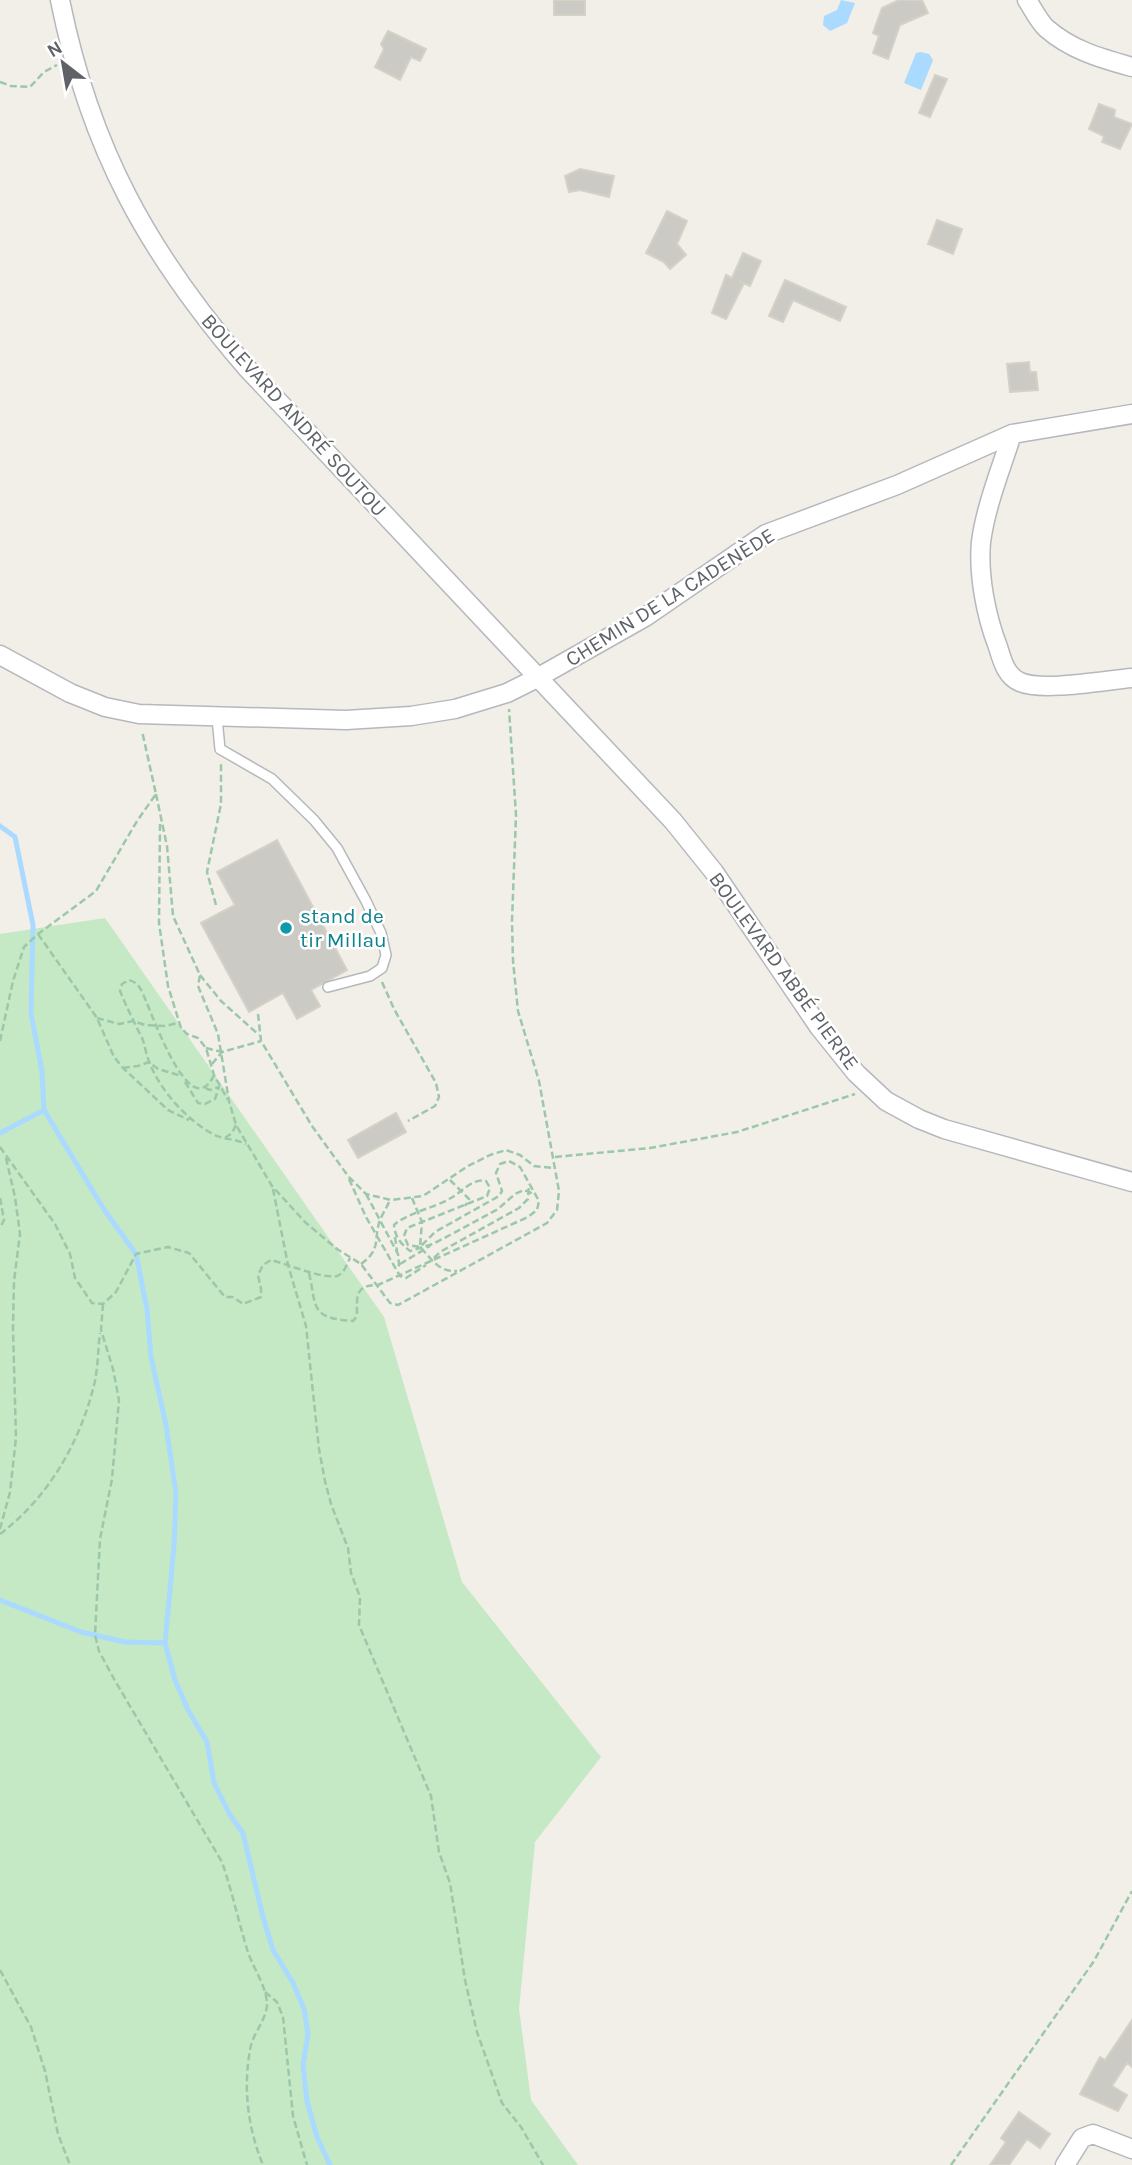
<svg xmlns="http://www.w3.org/2000/svg" width="1132" height="2165" viewBox="0 0 1132 2165" font-family="Karla,sans-serif">
	<style>
		.green { fill: #c5e8c5 }
		.water { fill: #aadaff }
		.lines { fill: none; stroke-linecap: round; stroke-linejoin: round }
		.stream { stroke: #aadaff; stroke-width: 5 }
		.building { fill: #cccac5; stroke: #d6d1c6; stroke-width: 2 }
		.service-casing { stroke: #b5b8bc; stroke-width: 12 }
		.minor-casing { stroke: #b5b8bc; stroke-width: 21 }
		.path { stroke: #9cc7a9; stroke-width: 2.5; stroke-dasharray: 7 3.5; stroke-linecap: butt }
		.service { stroke: #fff; stroke-width: 9 }
		.minor { stroke: #fff; stroke-width: 18 }
		.culture-dot { fill: #0f9aa8; stroke: #fff; stroke-width: 2.5 }
		.labels { text-anchor: middle; dominant-baseline: central; stroke-width: 5; stroke-linejoin: round; paint-order: stroke }
		.street-label { font-size: 21px; fill: #5f6368; stroke: #fff }
		.culture-label { font-size: 21px; fill: #0d838f; stroke: #fff; text-anchor: start }
	</style>
	<rect width="100%" height="100%" fill="#f1efe8"/>
	<path class="green" d="M105 918 384 1317 462 1582 601 1757 535 1842 519 2009 531 2100 578 2165H0V934Z"/>
	<path class="water" d="M841 0 855 3 847 23 830 31 823 25 824 16 837 10Z
		M921 52 929 54 933 60 921 90 904 83 916 53Z"/>
	<g class="lines">
		<path class="stream" d="M0 826 15 837 33 925 31 1013 42 1072 44 1110 103 1208 136 1254 147 1309 151 1357 166 1425 176 1494 174 1545 165 1643 175 1680 188 1710 207 1742 214 1783 230 1815 243 1833 263 1917 273 1950 293 1983 304 2009 308 2034 303 2065 307 2101 317 2137 330 2165
			M0 1133 44 1110
			M0 1600 81 1632 125 1642 165 1643"/>
	</g>
	<path class="building" d="M554 0H585V15H554Z
		M899 0H922L928 13 900 25 888 59 873 53 879 36 873 33 882 8Z
		M388 31 426 49 420 61 411 57 400 80 375 67 384 49 381 44Z
		M935 75 947 79 930 117 919 113Z
		M1099 104 1115 110 1114 117 1132 124 1120 149 1102 142 1104 136 1089 129Z
		M580 169 614 176 609 197 580 190 569 192 565 176Z
		M667 211 687 221 677 244 686 255 670 269 664 262 646 253Z
		M937 220 962 229 953 254 928 244Z
		M743 253 761 261 750 286 739 281 744 283 726 319 712 313 726 275 732 278Z
		M785 280 846 307 840 321 793 300 783 322 769 316Z
		M1029 362 1030 372H1036L1038 390 1010 392 1007 364Z
		M277 840 347 970 311 990 320 1006 297 1019 283 993 249 1012 201 923 235 905 217 872Z
		M396 1113 406 1132 358 1158 348 1140Z
		M1132 2020V2067L1127 2063 1112 2086 1127 2095 1118 2111 1080 2094 1100 2057 1105 2060Z
		M1019 2112 1050 2134 1040 2148 1027 2139 1009 2165H990L1006 2142 1001 2138Z"/>
	<g class="lines">
		<defs>
			<path id="service" d="M217 718 220 749 272 779 314 820 337 848 366 901 381 933 386 955 382 968 370 976 328 987"/>
			<path id="minor" d="M60 0C90 149 148 253 246 367L673 821 714 872 819 1027 856 1073 886 1101 919 1119 944 1129 1132 1182
				M1027 0C1033 9 1038 20 1046 28 1071 50 1100 58 1132 67
				M1012 434C1001 469 986 505 981 542 978 575 986 616 998 647 1002 660 1006 676 1020 682 1043 692 1106 680 1132 678
				M0 655 70 693 105 707 139 714 346 720 411 716 455 709 507 693 537 678 645 617 766 534 897 485 1012 434 1132 414
				M1065 2165 1082 2138 1093 2134 1132 2149"/>
		</defs>
		<use href="#service" class="service-casing"/>
		<use href="#minor" class="minor-casing"/>
		<path class="path" d="M0 82 11 86 30 87 44 72 57 65
			M156 794 167 846 173 916 200 975 198 986 218 1034 229 1101 236 1125 272 1186 305 1222 337 1249 361 1264 390 1303 398 1305 547 1223 557 1210 559 1191 539 1081 518 1011 513 961 512 921 516 815 509 709
			M160 824 159 923 168 986 181 1028 187 1034 198 1038 206 1048 214 1075 228 1100
			M216 905 207 872 221 804V764
			M38 934 97 1018 114 1057 123 1068 168 1110 189 1120
			M200 975 221 1001 259 1035
			M382 982 394 1009 436 1083 439 1097 435 1106 408 1121
			M258 1014 261 1041 312 1126 348 1176 366 1194 391 1200 423 1196 468 1166 490 1155 506 1150 520 1155 534 1166 554 1168
			M97 1018 119 1024 133 1021 145 1025 165 1026 178 1023
			M0 1041 13 981 24 947 38 934 96 891 137 821 156 794 142 731
			M206 1048 222 1052
			M212 1064 222 1052 261 1041
			M123 1068 138 1066 149 1062 158 1069 182 1076
			M214 1075C189 1129 149 1003 141 990 138 984 135 982 129 980L122 984 120 991C127 1008 135 1024 143 1040 145 1047 146 1054 149 1061 159 1089 185 1118 211 1133 222 1140 234 1138 246 1144
			M185 1082 198 1103 205 1104 215 1099 219 1087 210 1090 205 1088
			M225 1138 232 1133 236 1125
			M0 1147 55 1224 70 1254 75 1278 92 1303 103 1304 116 1292 136 1254 168 1247 189 1253 225 1297H233L243 1304 261 1297V1289L258 1275 263 1265 271 1260C287 1264 322 1279 337 1276 344 1274 347 1264 350 1258
			M555 1157 650 1148 737 1132 855 1094
			M349 1179 366 1217 400 1276 406 1278 426 1265
			M450 1180 469 1199 465 1206
			M273 1189 288 1265 306 1326 319 1449 325 1481 331 1504 348 1548 351 1573 360 1597 359 1625 431 1796 439 1852 450 1883 465 1980 477 2032 502 2103 521 2127 543 2165
			M366 1194 398 1254 399 1265 396 1269
			M0 1198 4 1220 0 1228
			M412 1198 422 1222 420 1247C432 1259 438 1272 457 1271
			M395 1237 397 1251
			M434 1258 440 1252 519 1208 528 1199 529 1184
			M361 1264C382 1249 373 1240 380 1220 383 1213 387 1207 390 1200
			M400 1264 430 1246
			M309 1273C317 1307 309 1318 353 1321L357 1316C357 1297 354 1285 378 1285L528 1217 537 1210 539 1201 520 1167 509 1161 500 1164 496 1173 502 1191 499 1196 435 1232 420 1247 408 1245 404 1236 407 1228 487 1196 490 1188 486 1181C472 1178 462 1192 451 1198 434 1208 407 1213 394 1225 395 1237 401 1244 410 1251L433 1244 463 1228 498 1209 515 1194 524 1190 536 1195
			M103 1304 101 1330 113 1369 119 1400 112 1479 100 1539 95 1635 99 1651 114 1679 222 1862C232 1891 238 1920 247 1949 252 1967 267 1986 267 2005 266 2021 252 2034 250 2050 243 2089 248 2129 263 2165
			M0 1529 10 1492 16 1438 13 1329 14 1281 20 1234 15 1197 6 1158
			M0 1534C49 1497 81 1441 95 1381 98 1366 98 1349 100 1333
			M0 1970 31 2027 45 2071 58 2134 70 2165
			M265 1992 277 2002 283 2017 293 2116 307 2165
			M951 2165 1094 1961 1132 1891"/>
		<use href="#service" class="service"/>
		<use href="#minor" class="minor"/>
	</g>
	<circle class="culture-dot" cx="286" cy="928" r="7"/>
	<g class="labels">
		<g class="street-label">
			<text transform="translate(294 415) rotate(48)">BOULEVARD ANDRÉ SOUTOU</text>
			<text transform="translate(670 597) rotate(-32)">CHEMIN DE LA CADENÈDE</text>
			<text transform="translate(784 971) rotate(54)">BOULEVARD ABBÉ PIERRE</text>
		</g>
		<g class="culture-label">
			<text x="300" y="916">stand de<tspan x="300" dy="24">tir Millau</tspan></text>
		</g>
	</g>
	<g transform="translate(63 63) rotate(329)" stroke="#ffffff" stroke-width="5" paint-order="stroke">
	<path d="M0-5L12 26L0 18L-12 26Z" fill="#5f6368"/>
	<text y="-10" font-size="19" font-weight="bold" text-anchor="middle" fill="#5f6368">N</text>
	</g>
</svg>
